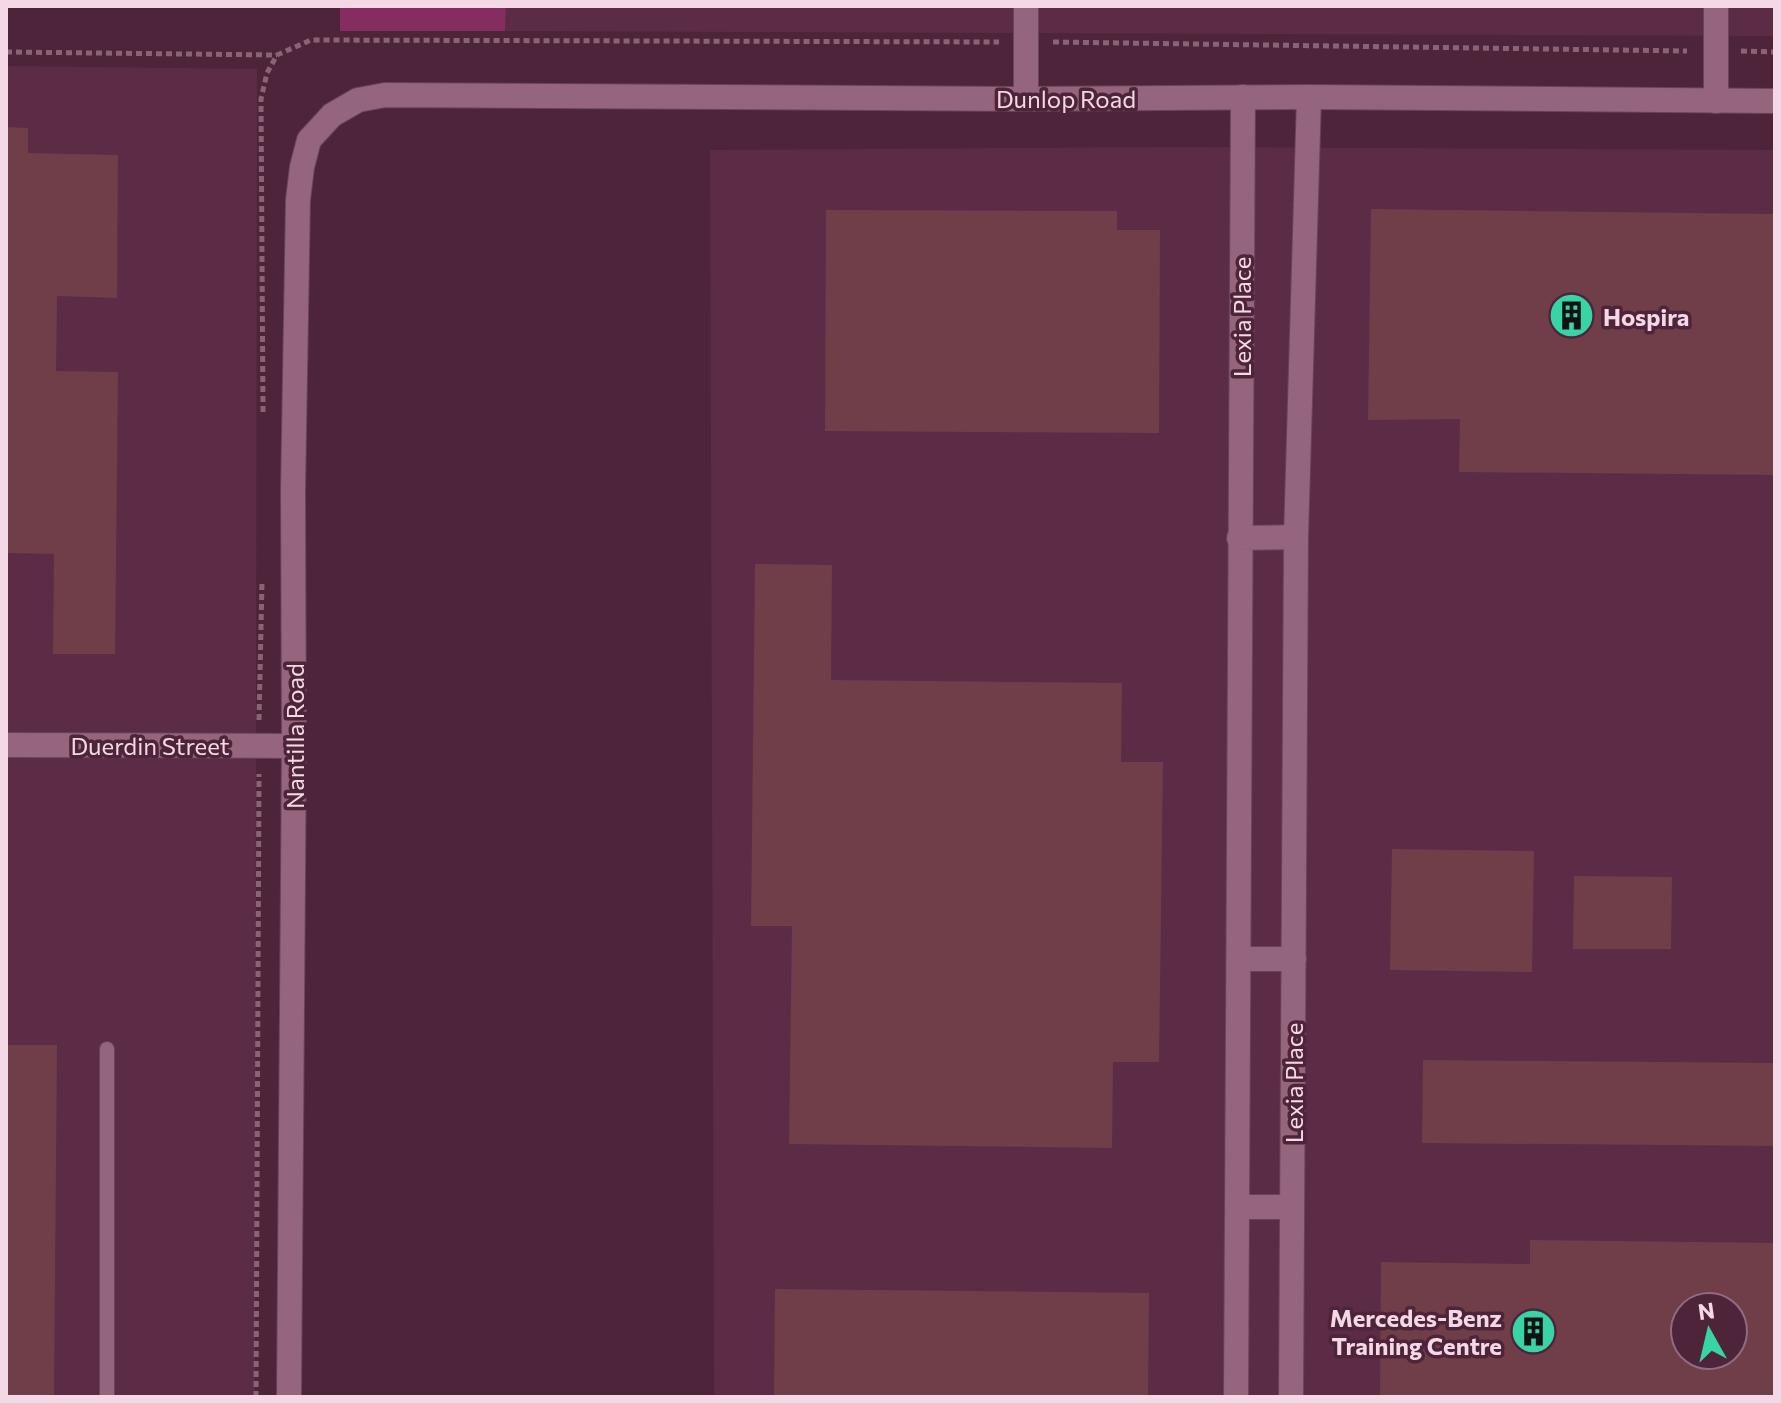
<svg xmlns="http://www.w3.org/2000/svg" width="1781" height="1403" viewBox="0 0 1781 1403" font-family="Commissioner,sans-serif">
	<style>
		.built { fill: #5c2c47; fill-rule: evenodd }
		.green { fill: #852d61 }
		.building { fill: #6f3e48; fill-rule: evenodd }
		.lines { fill: none; stroke-linecap: round; stroke-linejoin: round }
		.service-casing { stroke: #684459; stroke-width: 16 }
		.minor-casing { stroke: #684459; stroke-width: 26 }
		.tertiary-casing { stroke: #684459; stroke-width: 26 }
		.path { stroke: #896477; stroke-width: 5; stroke-dasharray: 6 4; stroke-linecap: butt }
		.service { stroke: #95657d; stroke-width: 14 }
		.minor { stroke: #95657d; stroke-width: 24 }
		.tertiary { stroke: #95657d; stroke-width: 24 }
		.labels { text-anchor: middle; dominant-baseline: central; stroke-width: 7; stroke-linejoin: round; paint-order: stroke }
		.street-label { font-size: 24px; fill: #f4d8e5; stroke: #4e243b }
		.poi-label { font-size: 24px; font-weight: bold; fill: #f4d8e5; stroke: #4e243b; text-anchor: start }
	</style>
	<rect width="100%" height="100%" fill="#4e243b"/>
	<path class="built" d="M506 6H1775V36L505 31Z
		M6 66 257 69 255 1397H6Z
		M1176 147 1775 150V1397H714L710 150ZM1685 1307H1733V1355H1685Z"/>
	<path class="green" d="M340 6H506L505 31H340Z"/>
	<path class="building" d="M6 127 28 128V153L118 155 117 298 57 296 56 371 118 372 115 654H53L54 554 6 553Z
		M1371 209 1775 214V475L1459 472 1460 419 1368 420Z
		M826 210 1117 211V230H1160L1159 433 825 431Z
		M755 564 832 565 831 680 1122 683 1121 762H1163L1159 1062H1113L1112 1148 789 1144 792 926H751Z
		M1392 849 1534 851 1532 972 1390 970Z
		M1574 876 1672 877 1671 949H1573Z
		M6 1045H57L54 1397H6Z
		M1423 1060 1775 1063V1146L1422 1143Z
		M1530 1240 1775 1243V1397H1380L1381 1262 1530 1264ZM1685 1307H1733V1355H1685Z
		M775 1289 1149 1293 1148 1397H774Z"/>
	<g class="lines">
		<defs>
			<path id="service" d="M107 1397V1049"/>
			<path id="minor" d="M1026 99V6
				M1716 101V6
				M1239 538 1296 537
				M6 745 294 746
				M1239 959H1294
				M1238 1207H1292
				M1236 1397 1243 97
				M1291 1397 1296 537 1309 97"/>
			<path id="tertiary" d="M289 1397 294 746 293 491 298 200 302 167 309 140 332 115 358 100 385 95 1026 99 1309 97 1775 101"/>
		</defs>
		<use href="#service" class="service-casing"/>
		<use href="#minor" class="minor-casing"/>
		<use href="#tertiary" class="tertiary-casing"/>
		<path class="path" d="M1053 42 1687 51
			M1741 51 1775 52
			M6 52 277 55
			M263 412 261 99 267 73 277 55 311 40 999 42
			M259 720 262 582
			M256 1397 259 774"/>
		<use href="#service" class="service"/>
		<use href="#minor" class="minor"/>
		<use href="#tertiary" class="tertiary"/>
	</g>
	<defs>
		<symbol id="building-disc" viewBox="-11 -11 22 22"><circle r="9.5" fill="#39d4a5" stroke="#4e243b"/><path d="M-4-6H4V6H1V3H-1V6H-4ZM-2.5-4.3h1.7v1.8h-1.7ZM.8-4.3h1.7v1.8H.8ZM-2.5-1h1.7V.8h-1.7ZM.8-1h1.7V.8H.8Z" fill="#111"/></symbol>
	</defs>
	<g fill-rule="evenodd">
		<use href="#building-disc" x="1546" y="290" width="51" height="51"/>
		<use href="#building-disc" x="1508" y="1306" width="51" height="51"/>
	</g>
	<g class="labels">
		<g class="street-label">
			<text x="1066" y="98">Dunlop Road</text>
			<text transform="translate(1241 317) rotate(-90)">Lexia Place</text>
			<text transform="translate(294 736) rotate(-90)">Nantilla Road</text>
			<text x="150" y="745">Duerdin Street</text>
			<text transform="translate(1293 1083) rotate(-90)">Lexia Place</text>
		</g>
		<g class="poi-label">
			<text x="1603" y="316">Hospira</text>
			<text x="1502" y="1317" text-anchor="end">Mercedes-Benz<tspan x="1502" dy="28">Training Centre</tspan></text>
		</g>
	</g>
	<rect width="1781" height="1403" fill="none" stroke="#f4d8e5" stroke-width="16"/>
	<g transform="translate(1709 1331) rotate(352)"><circle r="38" fill="#4e243b" stroke="#906c7f" stroke-width="2"/>
	<path d="M0-6L14 30L0 20L-14 30Z" fill="#39d4a5"/>
	<text y="-12" font-size="22" font-weight="bold" text-anchor="middle" fill="#f4d8e5">N</text>
	</g>
</svg>
